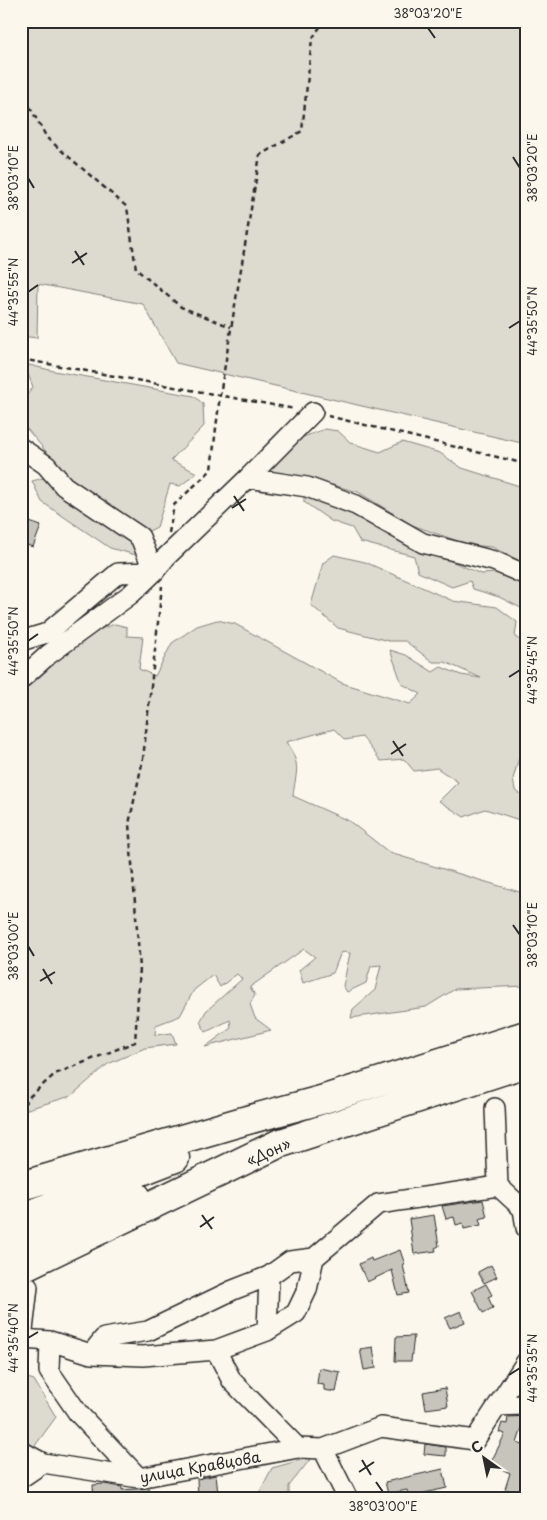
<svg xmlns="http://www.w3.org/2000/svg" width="547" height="1520" viewBox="0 0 547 1520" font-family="'Playpen Sans',sans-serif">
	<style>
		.green { fill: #dddad0; stroke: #84827e }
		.building { fill: #c7c4bc; stroke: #2b2b2b }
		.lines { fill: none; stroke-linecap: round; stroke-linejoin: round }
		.minor-casing { stroke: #2b2b2b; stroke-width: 22 }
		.highway-casing { stroke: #2b2b2b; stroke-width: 31 }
		.path { stroke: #2b2b2b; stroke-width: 2.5; stroke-dasharray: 5 4; stroke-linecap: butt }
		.minor { stroke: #fbf7ec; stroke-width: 19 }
		.highway { stroke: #fbf7ec; stroke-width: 28 }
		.ticks { fill: none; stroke: #2b2b2b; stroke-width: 2 }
		.labels { text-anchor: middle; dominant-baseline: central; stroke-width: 4; stroke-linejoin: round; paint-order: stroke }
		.street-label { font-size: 15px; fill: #2b2b2b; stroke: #fbf7ec }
		.neatline { fill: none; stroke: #2b2b2b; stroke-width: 2 }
		.ticks-label { font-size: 12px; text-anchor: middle; fill: #2b2b2b }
	</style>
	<rect width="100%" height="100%" fill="#fbf7ec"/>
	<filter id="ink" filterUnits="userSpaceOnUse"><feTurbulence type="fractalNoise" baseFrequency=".02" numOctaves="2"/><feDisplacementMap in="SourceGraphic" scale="10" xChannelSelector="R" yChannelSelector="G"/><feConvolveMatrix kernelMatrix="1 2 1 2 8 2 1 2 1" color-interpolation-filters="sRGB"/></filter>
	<g filter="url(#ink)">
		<path class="green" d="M21 21H526V444L176 363 143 304 38 284 37 338 21 336Z
			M21 363 54 371 194 396 203 404 204 426 171 460 197 473 180 486 170 484 157 527 147 532 82 486 71 481 27 429H21V396H26L33 387 28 374 21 372Z
			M325 429 338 431 351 443 380 452 402 442 440 453 462 468 526 488V559L522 562 492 547 469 545 412 525 358 492 303 477 266 471 275 456 303 437Z
			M51 476 141 550 136 555 110 548 42 502 32 481Z
			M304 495 315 496 424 549 481 574 510 572 526 579V608L523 609 499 597 473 589 470 581 452 587 418 572 414 556 360 542 352 528 331 521 304 502Z
			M334 555 365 562 453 601 497 607 517 622 515 637 526 644V733L513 779 515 790 526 798V822L485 809 464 817 439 801 458 782 437 768 414 771 404 759 381 761 362 737 345 740 334 729 286 742C302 766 296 770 293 796L349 821 390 853 526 894V986L455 989 426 1007 351 1018 353 1009 375 990 381 965 371 966 366 983 347 992 343 986 350 953 341 952 333 973 303 983 299 970 315 957 304 949 250 987 255 995 250 1004 255 1018 271 1030 205 1047 231 1028 230 1020 206 1032 200 1022 206 1011 242 979 237 974 220 987 213 975 194 990 180 1016 156 1025 155 1035 172 1033 176 1044 145 1048 108 1064 71 1096 21 1111V683L61 657 95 631 115 624 127 627V636L143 637 139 669 155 676 172 643 197 626 217 620 235 624 342 683 410 704 421 694 402 684 390 650 406 655 433 672 441 667 461 675 481 678 445 662H433L405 641H389L338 628 311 605 323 563Z
			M21 1376 34 1380 56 1417 34 1447 21 1438Z
			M312 1457 289 1486V1499H256L272 1468Z"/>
		<path class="building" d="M21 519 41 526 33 547 21 543Z
			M483 1200 487 1217 479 1219 481 1225 464 1229 463 1223 456 1225 454 1217 446 1219 442 1206Z
			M434 1215 439 1246 435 1248 436 1251 414 1254 409 1219Z
			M400 1250 405 1265H403L409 1293 398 1295 392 1270 367 1282 359 1264 371 1258 372 1261Z
			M491 1265 497 1277 484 1283 478 1272Z
			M486 1284 492 1295 488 1297 493 1308 483 1313 472 1291Z
			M461 1311 465 1322 450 1328 445 1318Z
			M414 1336 411 1361H395L396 1337Z
			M373 1347 376 1368 364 1370 360 1349Z
			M319 1368 340 1372 336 1392 324 1390V1385L317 1384Z
			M445 1388 448 1406 426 1409 423 1392Z
			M526 1416 517 1443 526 1446V1496L505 1489 510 1473 490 1464 505 1434 499 1432 502 1423 507 1424 508 1417Z
			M425 1444 446 1447V1456L424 1454Z
			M443 1469 447 1488 424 1493 425 1498 419 1499H409L407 1490 388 1494 385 1482Z
			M216 1475 218 1494 198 1496 197 1479Z
			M104 1484 122 1487V1490L149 1488 150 1499H94L93 1485Z"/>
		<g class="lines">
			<defs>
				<path id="minor" d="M21 448 46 465 64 486 140 537 154 572 131 594 48 655 21 679
					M248 478 307 487 356 505 423 543 494 561 526 575
					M21 641 47 633 118 573 154 572 166 557 248 478 313 412
					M495 1108 498 1186 523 1209 526 1228
					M28 1287 22 1339 50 1341 91 1354 143 1356 216 1350 267 1331 269 1276
					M267 1331 296 1313 307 1290 314 1258
					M50 1341 49 1371 78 1413 139 1478
					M216 1350 232 1381 298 1448
					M91 1354 104 1338 148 1331 233 1290 269 1276 290 1261 314 1258 378 1204 498 1186
					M497 1406 526 1405
					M323 1449 348 1499
					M21 1451 43 1463 139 1478 298 1448 323 1449 381 1427 475 1440 526 1362
					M21 1478 43 1463"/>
				<path id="highway" d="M21 1186 240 1122 321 1100 526 1035
					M21 1218 175 1158
					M21 1239 136 1196
					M21 1268 278 1144 526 1063"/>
			</defs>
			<use href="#minor" class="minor-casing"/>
			<use href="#highway" class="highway-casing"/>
			<path class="path" d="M21 91 47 138 127 207 136 269 181 307 231 327
				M21 359 295 409
				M328 416 526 464
				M169 533 174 505 211 470 220 395 260 155 302 131 312 39 324 21
				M21 1113 28 1098 55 1074 135 1042 140 968 129 824 143 759 162 586"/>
			<use href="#minor" class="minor"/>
			<use href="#highway" class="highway"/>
		</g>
	</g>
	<path class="ticks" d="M428 28 435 38M513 157 520 168M28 178 34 188M75 251 84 265M72 263 87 253M28 292 38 285M509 328 520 321M234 496 244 511M232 508 246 499M28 641 38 634M509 677 520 670M393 741 403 756M391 754 406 744M513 925 520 935M28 946 34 956M43 969 52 984M40 981 55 972M202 1215 212 1229M200 1227 214 1217M28 1338 38 1332M509 1375 520 1368M362 1460 371 1475M359 1472 374 1462M376 1482 383 1492"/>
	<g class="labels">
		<g class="street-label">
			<text transform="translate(268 1151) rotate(-24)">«Дон»</text>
			<text transform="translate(200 1466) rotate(-10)">улица Кравцова</text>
		</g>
	</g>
	<rect width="547" height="1520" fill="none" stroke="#fbf7ec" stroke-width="55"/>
	<g transform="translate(484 1458) rotate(327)" stroke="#fbf7ec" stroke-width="4" paint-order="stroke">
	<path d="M0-4L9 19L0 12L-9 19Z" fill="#2b2b2b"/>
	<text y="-8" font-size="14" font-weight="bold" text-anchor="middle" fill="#2b2b2b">С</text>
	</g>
	<rect x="28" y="28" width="492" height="1464" class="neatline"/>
	<g class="ticks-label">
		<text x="428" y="18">38°03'20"E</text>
		<text transform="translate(533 168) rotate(-90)" y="4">38°03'20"E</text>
		<text transform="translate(14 178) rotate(-90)" y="4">38°03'10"E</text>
		<text transform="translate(14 292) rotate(-90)" y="4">44°35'55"N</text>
		<text transform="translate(533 321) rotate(-90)" y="4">44°35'50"N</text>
		<text transform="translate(14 641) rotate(-90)" y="4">44°35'50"N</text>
		<text transform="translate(533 670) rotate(-90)" y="4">44°35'45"N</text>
		<text transform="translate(533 935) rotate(-90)" y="4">38°03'10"E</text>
		<text transform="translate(14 946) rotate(-90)" y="4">38°03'00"E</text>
		<text transform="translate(14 1338) rotate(-90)" y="4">44°35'40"N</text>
		<text transform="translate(533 1368) rotate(-90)" y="4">44°35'35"N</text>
		<text x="383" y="1511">38°03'00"E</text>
	</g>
</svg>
